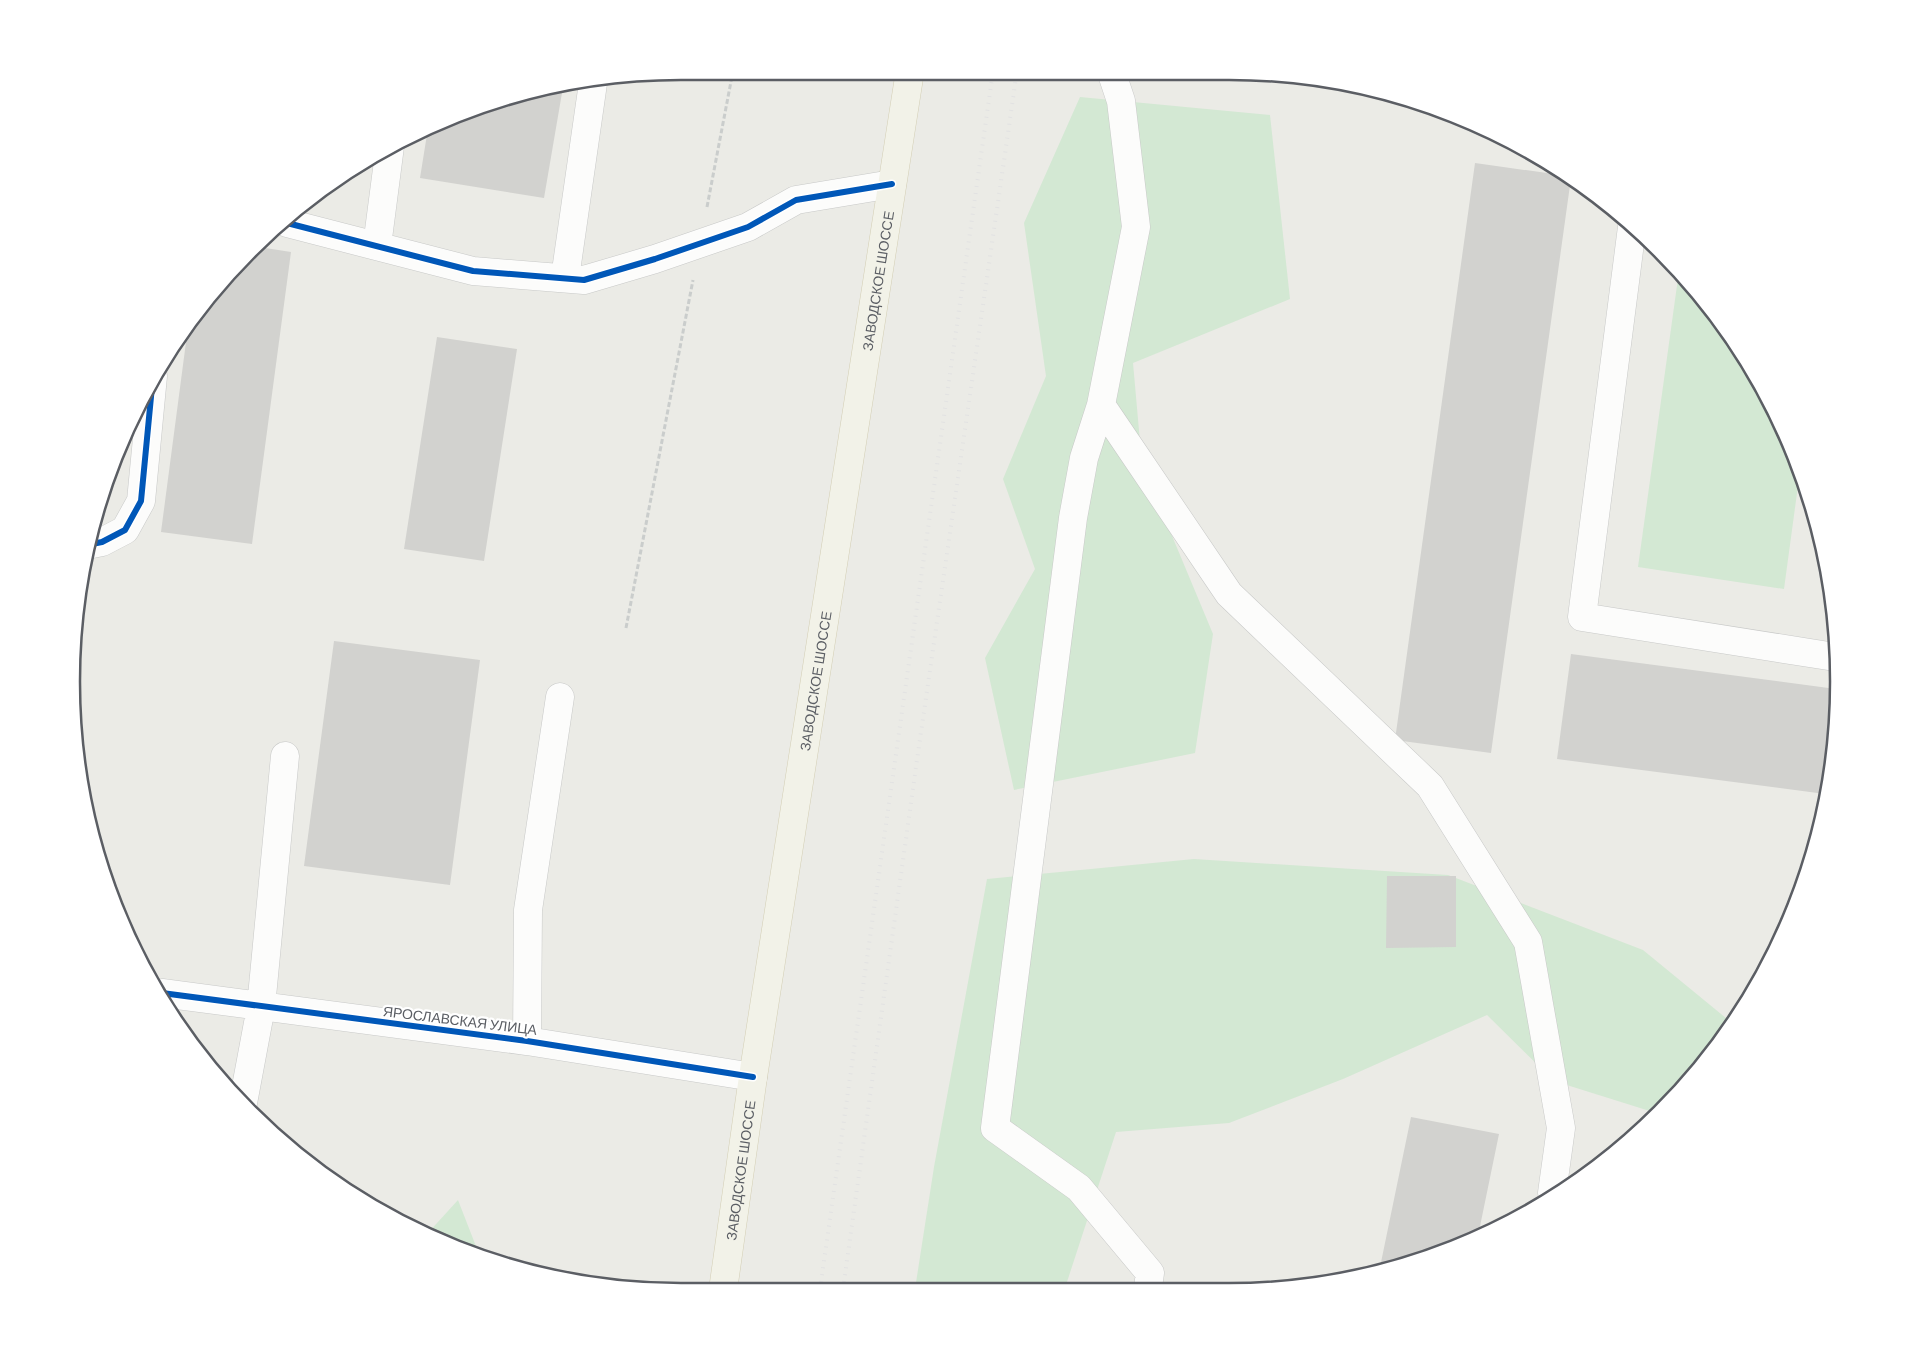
<svg xmlns="http://www.w3.org/2000/svg" width="1910" height="1363" viewBox="0 0 1910 1363" font-family="Barlow,sans-serif">
	<style>
		.green { fill: #d3e8d3 }
		.building { fill: #d2d2cf }
		.lines { fill: none; stroke-linecap: round; stroke-linejoin: round }
		.minor-casing { stroke: #c8c9c8; stroke-width: 29 }
		.major-casing { stroke: #d3ceb4; stroke-width: 29 }
		.path { stroke: #cacdcc; stroke-width: 3; stroke-dasharray: 5 2.5; stroke-linecap: butt }
		.minor { stroke: #fcfcfb; stroke-width: 28 }
		.major { stroke: #f2f2e8; stroke-width: 28 }
		.rail { stroke: #e2e2e2; stroke-width: 4; stroke-dasharray: 1 6; stroke-linecap: butt }
		.cycleway-casing { stroke: #fff; stroke-width: 9 }
		.cycleway { stroke: #0057b8; stroke-width: 6 }
		.labels { text-anchor: middle; dominant-baseline: central; stroke-width: 4.5; stroke-linejoin: round; paint-order: stroke }
		.street-label { font-size: 14px; fill: #5b5e64; stroke: #fff }
		.rim { fill: none; stroke: #5b5e64; stroke-width: 2.5 }
	</style>
	<rect width="100%" height="100%" fill="#ebebe6"/>
	<path class="green" d="M1080 97 1270 115 1290 299 1133 363 1142 464 1213 634 1195 753 1014 790 985 658 1035 569 1003 479 1046 376 1024 223Z
		M1679 271 1687 279 1757 376 1800 471 1784 589 1638 567Z
		M1194 859 1448 875 1643 950 1732 1023 1713 1053 1656 1113 1554 1081 1487 1015 1343 1079 1229 1123 1116 1132 1065 1288 915 1289 934 1167 987 879Z
		M458 1200 479 1254 427 1234Z"/>
	<path class="building" d="M563 87 544 198 420 178 428 128 523 92Z
		M1475 163 1568 176 1571 178 1491 753 1395 740Z
		M259 247 291 252 252 544 161 532 188 327 223 279Z
		M437 337 517 349 484 561 404 549Z
		M334 641 480 660 450 885 304 866Z
		M1571 654 1836 689 1837 721 1825 794 1557 759Z
		M1387 876H1456V947L1386 948Z
		M1411 1117 1499 1134 1478 1236 1379 1272Z"/>
	<g class="lines">
		<defs>
			<path id="minor" d="M1111 71 1121 101 1136 227 1101 405 1084 458 1073 518 995 1128 1079 1188 1150 1273 1148 1287
				M287 223 473 271 584 280 655 259 748 227 796 200 892 184
				M1632 227 1582 617 1835 657
				M377 246 390 146
				M565 278 593 83
				M1101 405 1229 594 1430 786 1528 942 1561 1128 1552 1193
				M92 544 102 542 125 530 141 501 153 376
				M162 993 527 1041 753 1077
				M527 1041 528 910 560 697
				M243 1103 261 1007 285 756"/>
			<g id="major">
				<path id="s1" d="M723 1290 753 1077 910 71"/>
			</g>
		</defs>
		<use href="#minor" class="minor-casing"/>
		<use href="#major" class="major-casing"/>
		<path class="path" d="M707 207 733 71
			M626 628 693 280"/>
		<use href="#minor" class="minor"/>
		<use href="#major" class="major"/>
		<path class="rail" d="M820 1289 993 71
			M843 1289 917 760 1017 71"/>
		<defs>
			<path id="cycleway" d="M287 223 473 271 584 280 655 259 748 227 796 200 892 184
				M92 544 102 542 125 530 141 501 153 376
				M162 993 527 1041 753 1077"/>
		</defs>
		<use href="#cycleway" class="cycleway-casing"/>
		<use href="#cycleway" class="cycleway"/>
	</g>
	<g class="labels">
		<g class="street-label">
			<text stroke="none"><textPath href="#s1" startOffset="1021">ЗАВОДСКОЕ ШОССЕ</textPath></text>
			<text stroke="none"><textPath href="#s1" startOffset="616">ЗАВОДСКОЕ ШОССЕ</textPath></text>
			<text transform="translate(460 1020) rotate(7)">ЯРОСЛАВСКАЯ УЛИЦА</text>
			<text stroke="none"><textPath href="#s1" startOffset="121">ЗАВОДСКОЕ ШОССЕ</textPath></text>
		</g>
	</g>
	<path d="M0 0H1910V1363H0ZM681 80H1229A601 601 0 0 1 1830 681V682A601 601 0 0 1 1229 1283H681A601 601 0 0 1 80 682V681A601 601 0 0 1 681 80Z" fill="#fff" fill-rule="evenodd"/>
	<path class="rim" d="M681 80H1229A601 601 0 0 1 1830 681V682A601 601 0 0 1 1229 1283H681A601 601 0 0 1 80 682V681A601 601 0 0 1 681 80Z"/>
</svg>
